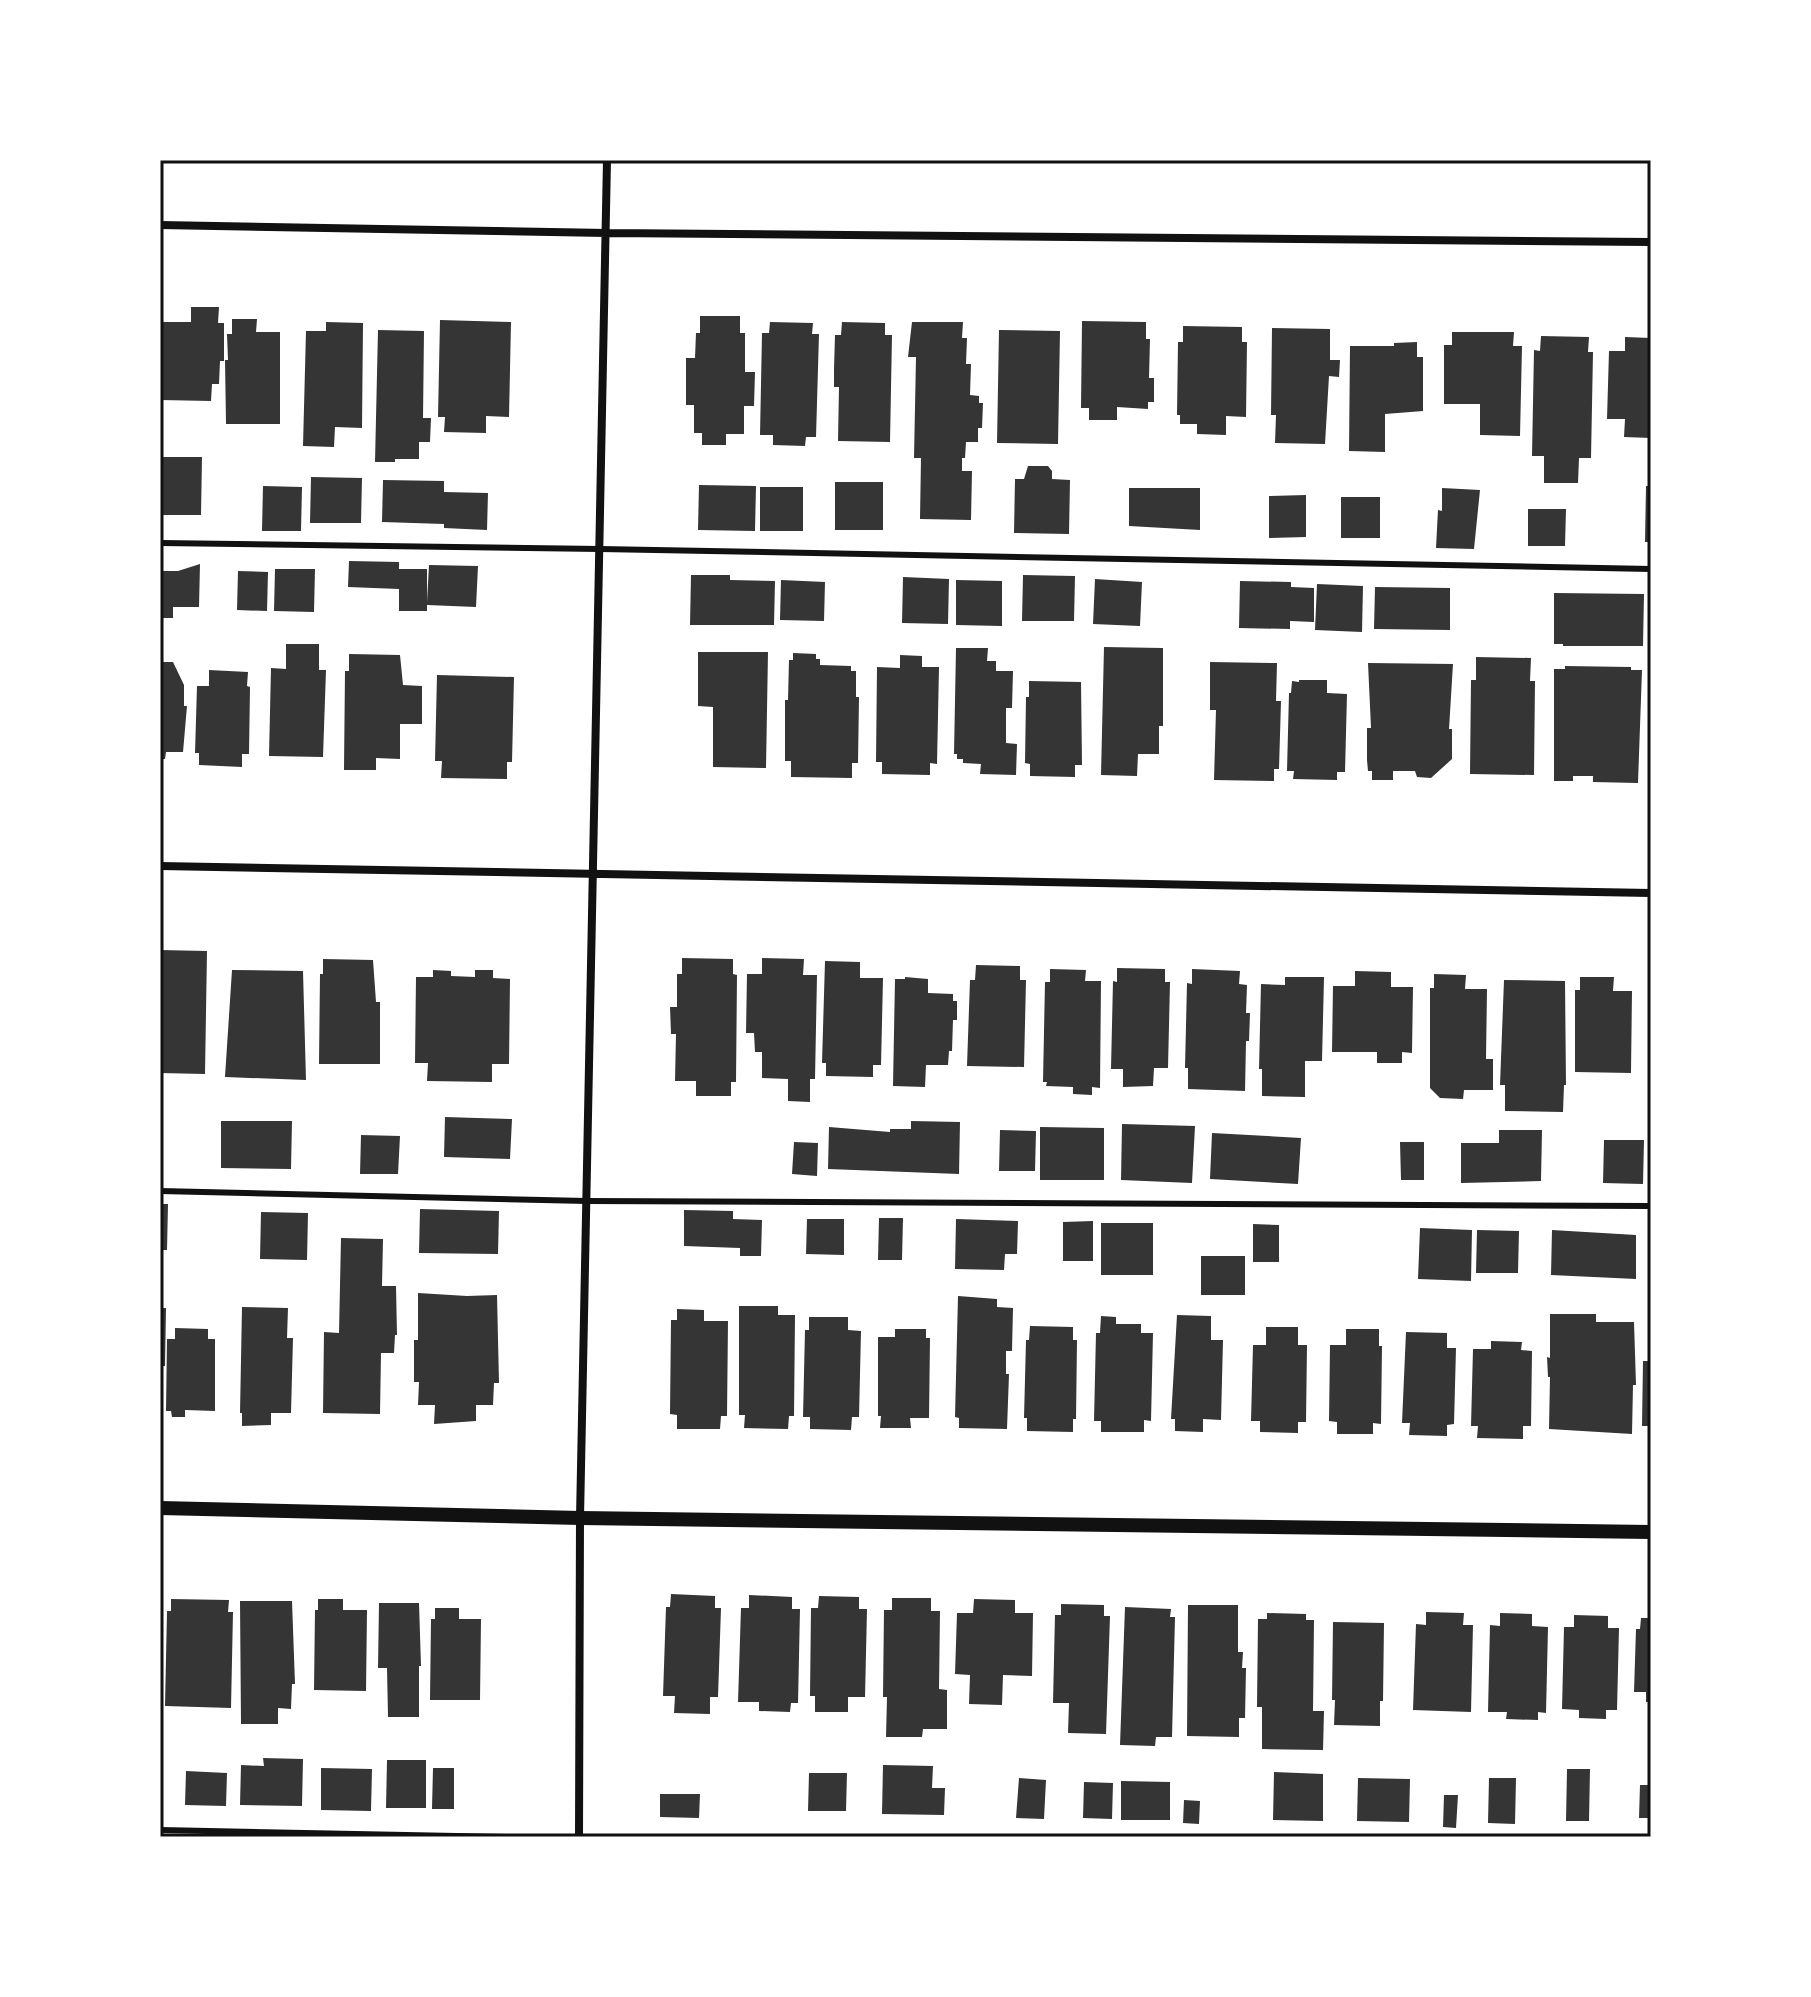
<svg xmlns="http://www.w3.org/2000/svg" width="1811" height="1997" viewBox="0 0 1811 1997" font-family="Rubik,sans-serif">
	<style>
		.building { fill: #353535 }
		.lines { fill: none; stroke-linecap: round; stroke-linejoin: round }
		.service { stroke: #111; stroke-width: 6 }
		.minor { stroke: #111; stroke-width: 8 }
		.tertiary { stroke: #111; stroke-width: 14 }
		.neatline { fill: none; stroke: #111; stroke-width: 3 }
	</style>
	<rect width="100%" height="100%" fill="#fff"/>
	<path class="building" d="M191 307H219L218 323H224V361H220L219 384H212L211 401 160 400V322H191Z
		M700 316H740V333H745V372H755L754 406H744V434H726V445H702V433H694V405H686V358H695L696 333H700Z
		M232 319H257L256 332H280V424H226L225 360H228L227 334H232Z
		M440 320 511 322 509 417 486 416V433L444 432 445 417H438Z
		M1082 321 1146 322V339H1150L1149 378H1154V402H1148V409L1117 407V420H1089V408H1081Z
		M326 322 363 323 362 428 335 427 334 447 303 446 306 331H326Z
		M770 322 813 323 812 334H819L816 437H806L805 446 773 445V435H760L762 333H769Z
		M842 322 885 323V335H892L890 442 838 441 839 387H834V369L835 335H841Z
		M912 322H963L962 338H967L966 364H971L970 395 979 396V403H983L982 428H978V442H966L965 458H962V471H972L971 520 920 519 921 458H914L916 357H908Z
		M1183 326 1242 327V342H1247L1246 417 1226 416V435L1197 434V424H1180V415H1177L1178 342H1183Z
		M1272 328 1330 329V360H1340L1339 377 1329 376 1325 444 1275 443 1276 415H1271Z
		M378 330 424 331 423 418H431L430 442H419V459H395V462H375Z
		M999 330 1060 331 1058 444 997 443Z
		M1452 332H1514L1513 346H1522L1520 436 1480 435V404H1444V345H1452Z
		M1541 336 1589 337 1588 352H1593L1591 458H1579L1578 483H1544V456H1532L1534 350 1540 351Z
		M1625 337 1651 338V438L1624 437 1625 419H1607L1609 351H1625Z
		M1417 342V357H1423V411L1385 414V452L1349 451 1350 346H1394V343Z
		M163 457H202L201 515H163Z
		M1028 466H1048L1052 471V479L1070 480 1069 534 1014 533 1015 479H1024Z
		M311 477 362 478 361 523H310Z
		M383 480 444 481V492L488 493 487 530 444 528V524L382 522Z
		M835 482H883V530H835Z
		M699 485 756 486 755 531 698 530Z
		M263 486 302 487 301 531H262Z
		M1646 486H1651V542H1645Z
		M760 487H803V531H760Z
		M1129 488H1200V530L1129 526Z
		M1442 488 1480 490 1474 549 1436 548 1438 510 1442 511Z
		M1306 495V537L1269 538V496Z
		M1341 497H1380V538H1341Z
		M1528 509H1566L1565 546H1528Z
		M349 561 399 562V569H427V602L429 565 478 566 476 607 427 605V611H399V589L348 587Z
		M200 564 199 607H173V618H160V571H178Z
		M275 569H315L314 612 274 611Z
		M238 571 268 572 267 611 237 610Z
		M691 575H730V580L775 581 774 625H690Z
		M1023 575 1075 576 1074 621H1022Z
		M903 577 949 579 948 624 902 623Z
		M1095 579 1142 582 1140 626 1093 624Z
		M781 580 825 582 824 621 780 620Z
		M956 580 1002 581V626L956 625Z
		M1240 581 1291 582V587L1314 588V622L1290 621V629L1239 628Z
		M1317 584 1363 586 1362 632 1315 630Z
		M1375 587 1450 588V630L1374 629Z
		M1554 593 1644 594 1643 646H1563V644H1554Z
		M286 644H319V670H326L323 757 269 756 271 668 286 669Z
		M1104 647 1163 648V726H1159V754H1138L1137 776 1101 775Z
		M956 648H988L987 661H996V671H1013L1012 708H1006V743L1017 744 1016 775 980 774 981 764 963 763V759H957V754H954Z
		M698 652H768L766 768 713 767V707L698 706Z
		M793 653 816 654V659H820V665L851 666V671H856V697H859L858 763H852V778L791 777V761H785V700H788L789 660H793Z
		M349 654 400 655 403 685 422 686V724H400V759L376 758V770H344L345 671H349Z
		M900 655 922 656V667H939L937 764 930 763V775L882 774V762H876L877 667 900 668Z
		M1476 657 1531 658 1530 681H1535L1534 775 1470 774 1471 680H1476Z
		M160 662H173L184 685V706H187L183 752H166L165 759H160Z
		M1210 662 1277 663 1276 701H1281L1279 769H1274V781L1214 780 1216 710H1210Z
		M1368 663 1453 664 1449 729H1452V759L1431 778 1417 777 1415 771H1393V780H1372V771H1368L1367 760V728H1371Z
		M1565 666 1631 667V670H1642L1638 783 1593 782V776H1573V781H1554V669H1565Z
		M209 670 248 672 247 686 250 687 249 754H242V767L199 765V753H195L197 686H209Z
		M437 675 514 677 512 762H507V779L441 778 442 761H435Z
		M1299 680H1327V693L1347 694 1345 772H1337V780L1293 779 1294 771H1287L1289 693H1291L1292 681 1299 682Z
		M1029 681 1081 682 1082 765H1075V777L1030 776V764L1025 763 1026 697H1029Z
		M1648 733H1651V779H1648Z
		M160 950 207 951 205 1074 160 1073Z
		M682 958 733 959V974L737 975 736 1082H731V1096H696V1081H675L676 1034H671L670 1007H677V974H682Z
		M762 958 804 959 803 975H817L815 1079H810V1102L788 1101V1079L762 1078V1052H755L754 1033H746L747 974H762Z
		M323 959 373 960 376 1002H380V1064H319L320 974H323Z
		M825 961 860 962V978H883L881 1065H873V1077L826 1076V1063H822Z
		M976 965 1020 966V980H1026L1024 1067 967 1066 970 980H975Z
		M1117 968 1165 969V982H1170L1168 1068H1154L1153 1086 1123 1087V1069H1111L1113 981 1117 982Z
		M1050 969 1086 970 1085 981H1101L1100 1088 1092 1087V1095L1073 1094V1087L1046 1086 1047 1082H1043L1045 982H1050Z
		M1192 969 1240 971 1239 984 1247 985 1246 1013H1250L1249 1041H1246L1245 1091 1188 1089V1068H1185L1187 983 1192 984Z
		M232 970 303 971 306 1080 225 1077Z
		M433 970 451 971V976L475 977V970H493V978L510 979 509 1064H492V1082L427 1081 428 1063H415L416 977H433Z
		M1355 971 1391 972V987H1413L1412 1053 1402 1052V1063H1377V1052H1332L1333 986H1355Z
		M1434 974 1466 975 1465 989H1487L1486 1059H1493V1090H1464L1463 1099 1440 1098 1430 1088V988H1434Z
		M905 977 928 979V993L953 994V1001H957V1020H953L952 1051H949L948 1065H926L925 1087 893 1086 895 979H905Z
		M1285 977H1324L1322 1061H1305V1097L1262 1096V1069H1259L1261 984 1285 985Z
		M1580 977H1614L1613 991H1632L1631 1073 1575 1072V990H1580Z
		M1504 980 1565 981 1566 1085H1564L1563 1112 1505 1111V1085H1500Z
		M445 1117 512 1119 510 1159 444 1157Z
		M221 1121H292L291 1169 221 1168Z
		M911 1121 960 1122 959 1174 828 1169 829 1127 890 1132V1129H911Z
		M1122 1124 1195 1126 1192 1183 1121 1180Z
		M1040 1127 1104 1128V1180H1040Z
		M1000 1130 1036 1131 1035 1171H999Z
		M1499 1130H1542L1541 1181 1461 1183V1143H1499Z
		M1212 1133 1301 1138 1298 1184 1210 1179Z
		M361 1135 400 1136 398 1174H360Z
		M1604 1140H1644L1643 1184 1603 1183Z
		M794 1142 818 1143 817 1176 792 1174Z
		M1400 1142H1424V1180H1401Z
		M160 1204H168L167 1250H160Z
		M420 1209 499 1211 498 1254 419 1253Z
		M684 1210 733 1211V1219L762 1220 761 1256H740V1248L684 1246Z
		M261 1212 308 1213 307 1260 260 1259Z
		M879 1218H903L902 1260H878Z
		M807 1219H844V1255L806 1254Z
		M956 1219 1018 1221 1017 1254H1005L1004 1270 955 1269Z
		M1093 1221V1261H1063V1222Z
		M1101 1223H1153V1275H1101Z
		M1253 1224 1279 1225V1262H1253Z
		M1420 1228 1472 1230 1471 1281 1418 1279Z
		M1477 1230 1519 1231 1518 1273H1476Z
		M1552 1230 1636 1235V1279L1551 1275Z
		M341 1238 383 1239 382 1286H396L397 1335H395L394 1353H381L380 1414 323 1413 324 1332 339 1333Z
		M1201 1256H1245V1295H1201Z
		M418 1293 467 1296 497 1295 499 1383H494L493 1405H476V1421L434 1424 435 1405H418L419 1382H414V1340H418Z
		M958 1296 997 1299V1307L1013 1308 1012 1351H1006V1374H1009L1007 1429 959 1428V1418L955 1417Z
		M739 1306H778V1315H795L794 1416H789L788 1429 744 1428 745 1415H739Z
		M242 1307 288 1308 287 1338H293L291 1413H271V1425L242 1426V1413H240Z
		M160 1308H166L165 1366H160Z
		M677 1309 704 1310V1321H728L727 1416H721L720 1429H677V1415L670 1414 671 1320H677Z
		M1550 1314H1596V1322H1634L1636 1385H1633L1632 1434 1549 1429 1550 1377H1548L1547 1357 1550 1358Z
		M1177 1315 1211 1316V1340H1223L1221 1420 1203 1419V1432L1175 1431V1419H1171Z
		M1101 1316 1116 1317V1324H1141V1333H1153L1151 1421 1144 1420V1432H1101V1421H1094L1096 1333H1100Z
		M809 1317H848V1330L861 1331 859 1417H852L851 1430 810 1429V1417H803L805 1330H809Z
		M1030 1326 1073 1327V1340H1077L1076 1419H1073V1432L1027 1431V1418H1024L1026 1340H1029Z
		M1266 1327H1298V1345H1307L1306 1422H1298V1433L1260 1432V1421H1251L1253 1345H1266Z
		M175 1328 208 1329V1339H215V1411L185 1410V1417H172L171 1411H166L167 1339H175Z
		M895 1329H926V1338H930L929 1418H910L911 1428H880L881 1416H878V1337H895Z
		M1346 1329H1379V1346H1382L1381 1424 1373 1423V1434H1337V1422L1329 1421 1330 1345H1346Z
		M1406 1332 1447 1333V1348H1456L1454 1424 1447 1425V1436L1409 1435 1410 1423H1402Z
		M1491 1341 1522 1342 1521 1350 1532 1351 1531 1426H1523V1439L1477 1438 1478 1426H1471L1473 1349H1491Z
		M1643 1361H1651V1426H1642Z
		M671 1594 715 1596V1608H721L718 1697H710V1714L674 1713 675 1696H663L666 1607H670Z
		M749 1595 792 1597V1609H800L798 1703H791L790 1712 759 1711V1702H738L741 1608H749Z
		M819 1596 859 1597V1609H867L865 1697H848V1712H815V1696H810L811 1608H818Z
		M160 1597H163V1644H160Z
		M892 1598H931V1611H940L939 1689 947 1690V1729H923L922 1737H886L887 1697H883L884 1610H892Z
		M171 1599 229 1600 228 1612H233L231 1708 165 1706 167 1611H171Z
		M318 1599H343V1610H367L366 1691 314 1690 315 1610H318Z
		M974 1599 1015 1600V1613H1033L1032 1676 1003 1675 1002 1705 969 1704 970 1675 955 1674 957 1613H973Z
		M240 1601H292L295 1684H292L291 1709 278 1708V1724H241Z
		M379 1603H419L421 1666H419V1717H388L387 1668H378Z
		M1061 1604 1104 1605V1616H1110L1106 1734 1068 1733 1069 1703H1053L1055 1615H1061Z
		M1188 1605H1238V1652H1243L1242 1668H1246L1245 1718H1239V1737L1187 1736Z
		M1125 1607 1171 1609 1170 1617H1175L1172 1737H1156L1155 1746 1120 1745Z
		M435 1608H459V1619H481L480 1700H430L431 1619H435Z
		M1426 1612 1464 1613 1463 1625H1473L1471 1712 1413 1710 1416 1624 1426 1625Z
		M1267 1613 1306 1614V1620H1314L1313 1711H1324L1323 1750 1262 1749V1707H1257L1258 1619H1267Z
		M1500 1613 1532 1614V1626L1548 1627 1546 1713 1538 1712V1720L1506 1719 1507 1712H1488L1490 1625 1500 1626Z
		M1574 1615 1608 1616V1628H1619L1617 1710H1606V1719L1579 1718V1710L1562 1709 1564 1627H1574Z
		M1641 1618H1651V1702H1646V1692H1634L1636 1629H1640Z
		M1333 1622 1384 1623 1383 1701H1380V1726L1334 1725 1335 1700H1332Z
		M263 1758 303 1759 302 1806 240 1805 241 1765 264 1766Z
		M387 1760H426V1808H386Z
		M883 1765 933 1766 932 1788H945L944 1815 882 1814Z
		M321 1768 372 1769 371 1811 321 1810Z
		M433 1768H454V1809H432Z
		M1567 1769H1590L1589 1821H1566Z
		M186 1771 227 1773 226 1806 185 1805Z
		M1274 1772 1323 1774V1821L1273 1820Z
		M809 1773H847L846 1811H808Z
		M1019 1778 1046 1780 1044 1819 1016 1818Z
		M1358 1778 1410 1779 1409 1822 1357 1821Z
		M1489 1778H1516L1515 1824 1488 1823Z
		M1121 1781 1170 1782V1820H1121Z
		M1084 1782 1113 1783 1112 1819 1083 1818Z
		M1640 1785H1651V1818H1639Z
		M660 1794H700L699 1818 660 1817Z
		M1444 1795H1458L1456 1828 1443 1827Z
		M1184 1800 1200 1801 1199 1824 1183 1823Z"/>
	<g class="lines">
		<path class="service" d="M160 543 600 549 1651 569
			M160 1191 587 1201 1651 1206
			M160 1830 507 1837"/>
		<path class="minor" d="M160 225 607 233 1651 242
			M160 866 1651 893
			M579 1837 580 1518 607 160"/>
		<path class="tertiary" d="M160 1508 580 1518 1651 1532"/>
	</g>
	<rect width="1811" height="1997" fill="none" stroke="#ffffff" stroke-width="324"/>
	<rect x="162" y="162" width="1487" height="1673" class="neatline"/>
</svg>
